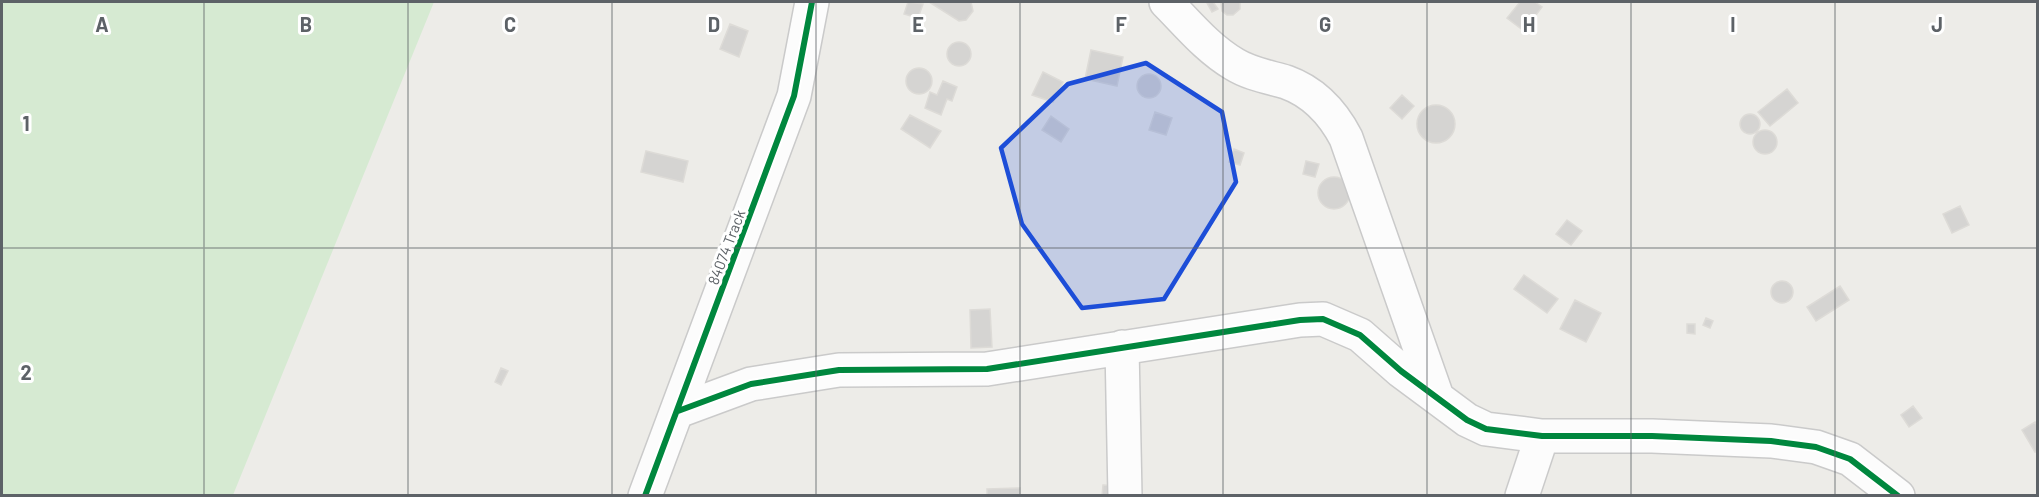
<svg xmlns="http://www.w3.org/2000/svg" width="2039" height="497" viewBox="0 0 2039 497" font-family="Barlow,sans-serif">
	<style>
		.green { fill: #d6ead2 }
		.building { fill: #d5d4d2; stroke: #dddbd7; stroke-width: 1.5 }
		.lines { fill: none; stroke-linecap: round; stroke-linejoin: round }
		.minor-casing { stroke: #cacaca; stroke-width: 36 }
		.minor { stroke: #fcfcfc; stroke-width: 33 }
		.cycleway-casing { stroke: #fff; stroke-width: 10 }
		.cycleway { stroke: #00873e; stroke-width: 6 }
		.marked { fill: #1d4ed8; fill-opacity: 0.2; stroke: #1d4ed8; stroke-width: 4.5; stroke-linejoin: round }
		.grid { fill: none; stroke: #5d6267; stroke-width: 1.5; stroke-opacity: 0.55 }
		.labels { text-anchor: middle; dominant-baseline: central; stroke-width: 6; stroke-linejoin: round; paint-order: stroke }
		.street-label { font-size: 15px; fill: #5d6267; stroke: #fff }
		.grid-label { font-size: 20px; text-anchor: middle; font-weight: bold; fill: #5d6267; stroke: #fff; stroke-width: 6; stroke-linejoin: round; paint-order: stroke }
	</style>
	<rect width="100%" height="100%" fill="#edece8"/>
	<path class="green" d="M2 2H434L233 495H2Z"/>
	<path class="building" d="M908 2 923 4 918 18 904 14Z
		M929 2H971L973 11 966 20 959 21Z
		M1213 2 1218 9 1212 12 1207 3Z
		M1221 2H1240V9L1233 15H1227L1222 11Z
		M1520 2H1535L1542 7 1524 31 1507 18Z
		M730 24 748 31 739 57 720 49Z
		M947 54a12 12 0 1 1 24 0a12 12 0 1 1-24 0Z
		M1091 50 1123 57 1117 86 1085 79Z
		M906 81a13 13 0 1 1 26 0a13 13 0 1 1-26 0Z
		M1043 72 1063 82 1053 102 1032 95Z
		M1137 86a12 12 0 1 1 24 0a12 12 0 1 1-24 0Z
		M943 81 957 87 952 101 947 99 941 115 925 108 930 92 937 95Z
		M1787 89 1798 103 1770 126 1758 112Z
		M1402 95 1414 106 1402 119 1390 108Z
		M1417 124a19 19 0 1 1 38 0a19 19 0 1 1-38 0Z
		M1155 112 1172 118 1166 135 1149 130Z
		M1740 124a10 10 0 1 1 20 0a10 10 0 1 1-20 0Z
		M910 115 941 131 930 148 901 129Z
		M1051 116 1069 129 1061 142 1042 130Z
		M1753 142a12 12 0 1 1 24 0a12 12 0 1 1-24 0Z
		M1234 149 1244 153 1240 165 1229 162Z
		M646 151 688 161 683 182 641 172Z
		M1306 161 1319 164 1315 177 1303 174Z
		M1318 193a16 16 0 1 1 32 0a16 16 0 1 1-32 0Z
		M1960 206 1969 225 1952 233 1943 214Z
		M1567 220 1582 231 1571 245 1556 234Z
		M1524 275 1558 299 1547 313 1514 289Z
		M1771 292a11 11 0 1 1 22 0a11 11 0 1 1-22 0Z
		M1840 286 1849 300 1816 321 1807 307Z
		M1575 300 1601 313 1586 342 1560 329Z
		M990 309 992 347 971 348 970 310Z
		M1706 318 1713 321 1710 328 1703 325Z
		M1687 324H1695V334L1687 333Z
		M501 368 508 371 501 385 495 382Z
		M1913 406 1922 418 1909 427 1901 415Z
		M2035 422 2038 427V451L2035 452 2022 430Z
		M1103 485 1119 486 1118 496H1102Z
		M1020 488V496H987V489Z"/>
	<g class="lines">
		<defs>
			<path id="minor" d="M1166 2C1187 23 1207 48 1234 64 1250 74 1269 77 1286 82 1314 92 1333 113 1346 138L1437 397
				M1122 347 1125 496
				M678 411 751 384 839 370 987 369 1300 320 1323 319 1360 335 1401 371 1467 420 1486 429 1542 436H1652L1771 441 1816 447 1850 459 1898 496
				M645 496 794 96 812 2
				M1522 496 1542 436"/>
		</defs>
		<use href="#minor" class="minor-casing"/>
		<use href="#minor" class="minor"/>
		<defs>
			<path id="cycleway" d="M678 411 751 384 839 370 987 369 1300 320 1323 319 1360 335 1401 371 1467 420 1486 429 1542 436H1652L1771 441 1816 447 1850 459 1898 496
				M645 496 794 96 812 2"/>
		</defs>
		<use href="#cycleway" class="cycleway-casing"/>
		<use href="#cycleway" class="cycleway"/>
	</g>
	<path class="marked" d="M1146 63 1222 112 1236 182 1164 299 1082 308 1022 224 1001 148 1068 84Z"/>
	<path class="grid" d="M204 2V496M408 2V496M612 2V496M816 2V496M1020 2V496M1223 2V496M1427 2V496M1631 2V496M1835 2V496M2 248H2038"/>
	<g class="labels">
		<g class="street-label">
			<text transform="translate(726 247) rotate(-69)">84074 Track</text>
		</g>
	</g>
	<g class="grid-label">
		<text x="102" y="32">A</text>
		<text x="306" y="32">B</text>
		<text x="510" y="32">C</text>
		<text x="714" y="32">D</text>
		<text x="918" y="32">E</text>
		<text x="1121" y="32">F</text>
		<text x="1325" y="32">G</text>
		<text x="1529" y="32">H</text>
		<text x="1733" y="32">I</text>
		<text x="1937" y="32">J</text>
		<text x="26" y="131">1</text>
		<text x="26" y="380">2</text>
	</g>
	<rect width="2039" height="497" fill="none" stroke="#5d6267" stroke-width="6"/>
</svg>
